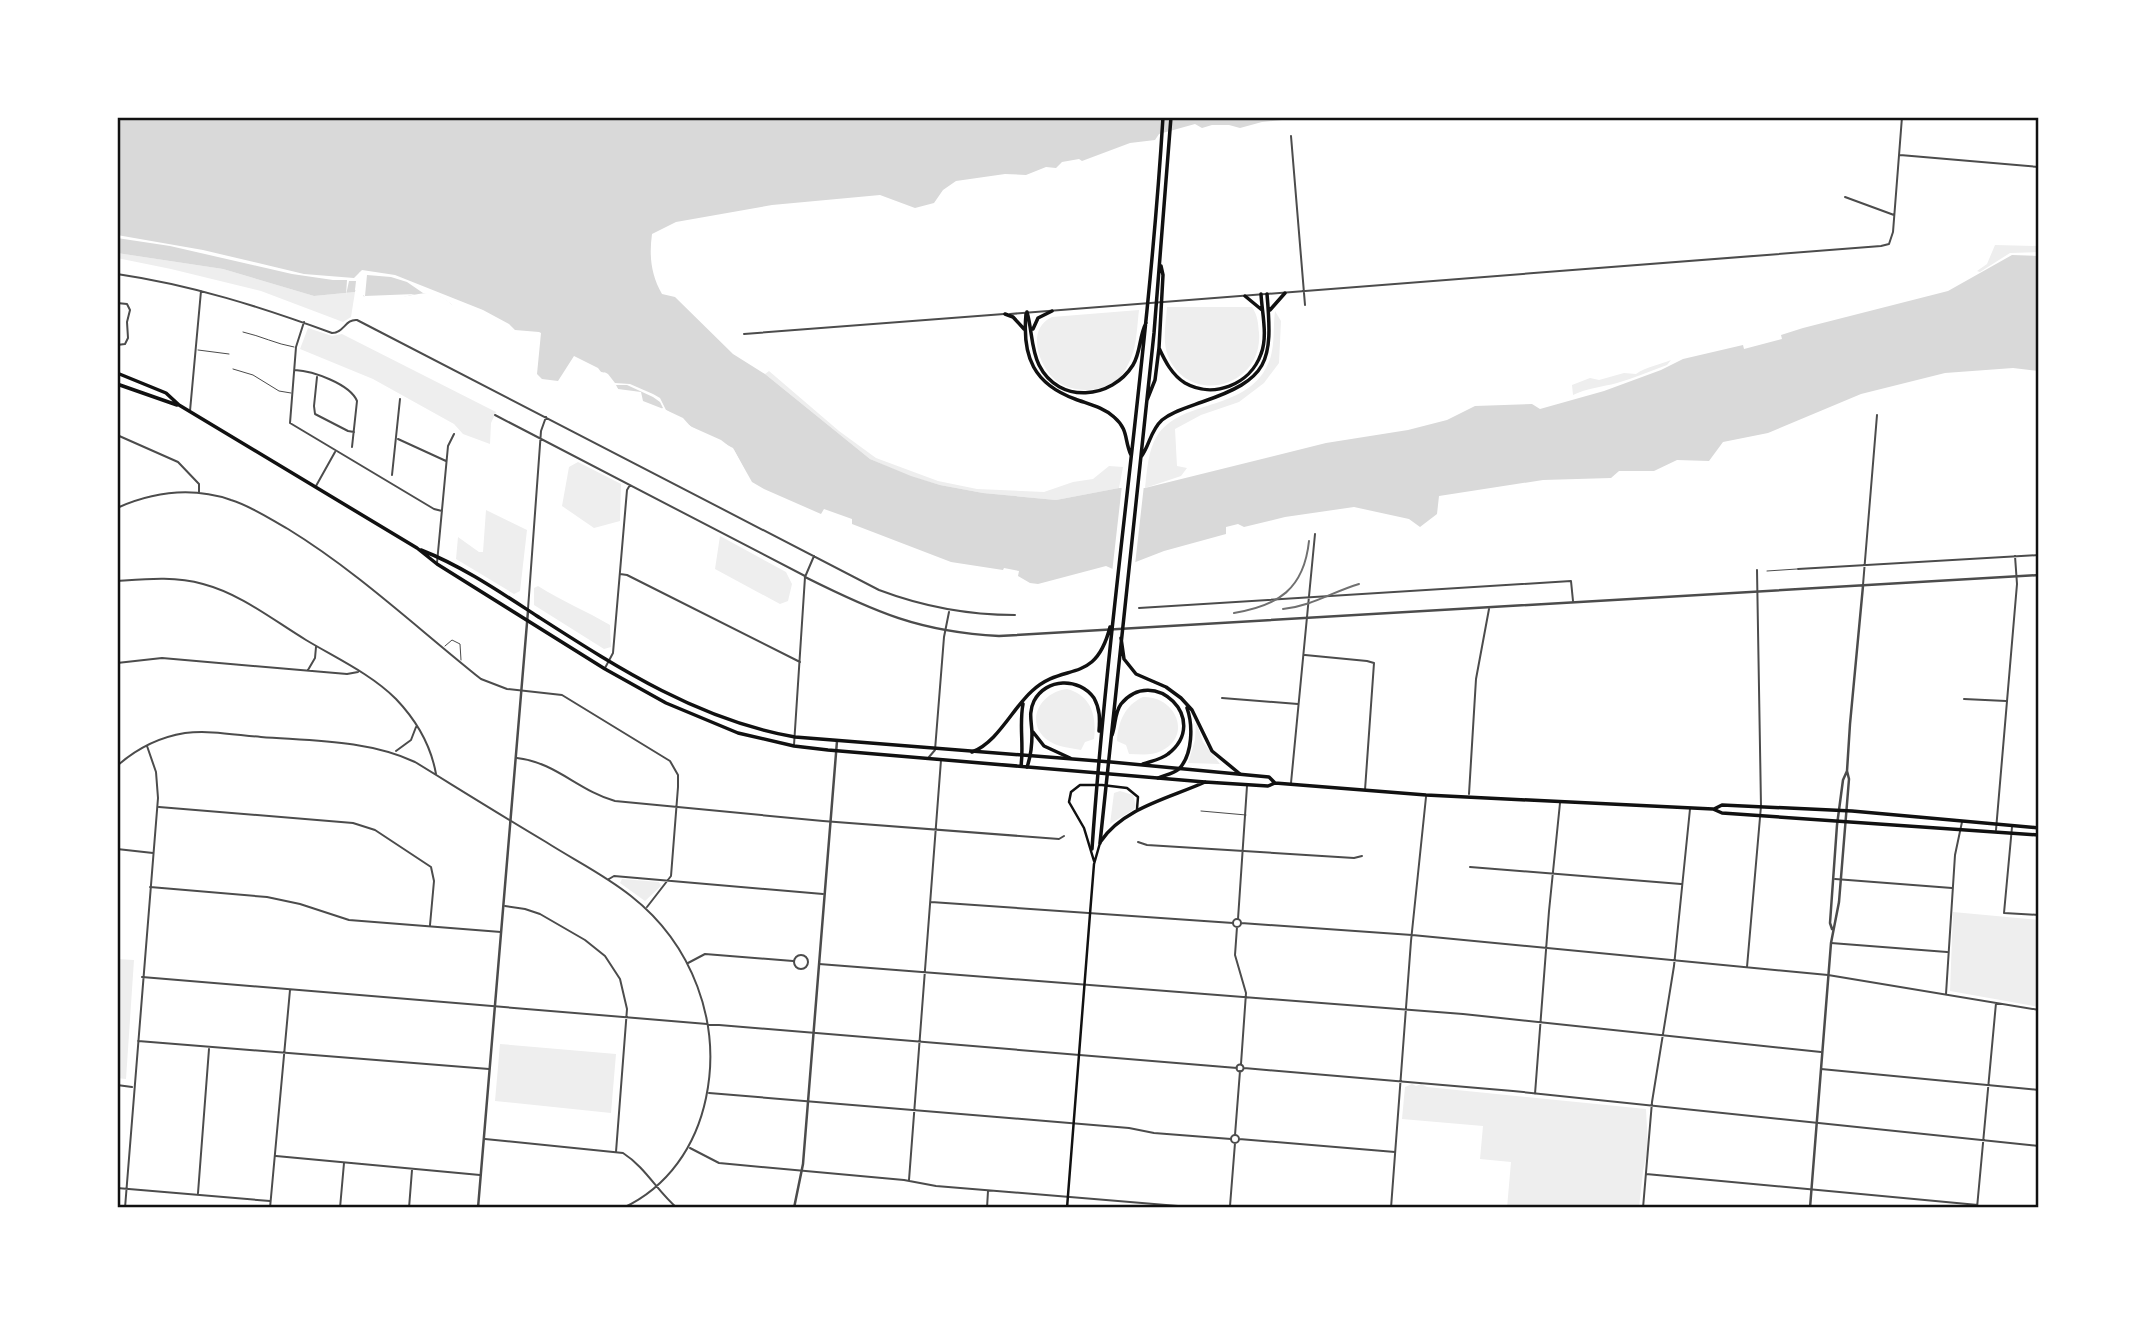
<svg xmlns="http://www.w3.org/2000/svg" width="2156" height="1325" viewBox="0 0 2156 1325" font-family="'Work Sans',sans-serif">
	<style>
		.green { fill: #eee }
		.water { fill: #d9d9d9 }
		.pier { fill: #fff }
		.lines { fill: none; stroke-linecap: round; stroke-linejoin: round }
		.service { stroke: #4c4c4c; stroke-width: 1 }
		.minor { stroke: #4c4c4c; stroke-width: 2 }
		.tertiary { stroke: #4c4c4c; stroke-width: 2.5 }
		.secondary { stroke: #111; stroke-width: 2.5 }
		.primary { stroke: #111; stroke-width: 3.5 }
		.motorway { stroke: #111; stroke-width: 3.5 }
		.rail { stroke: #707070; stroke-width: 2 }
		.neatline { fill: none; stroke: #111; stroke-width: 2.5 }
	</style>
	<rect width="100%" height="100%" fill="#fff"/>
	<path class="green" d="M1995 245 2039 246V252L2010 253 1980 272 1977 271 1987 264Z
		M117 253 223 269 314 296 355 292 351 317 343 322 261 291 171 269 117 258Z
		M1167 307H1252C1258 316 1258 323 1259 333 1263 387 1189 407 1168 356 1162 341 1166 322 1167 307Z
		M1139 310C1137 326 1137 343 1131 358 1128 365 1123 376 1117 381 1101 393 1070 393 1055 380 1038 364 1026 329 1052 317Z
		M1275 311 1281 321 1279 363 1264 383 1239 402 1201 415 1175 429 1177 466 1187 468 1181 476 1145 488C1147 471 1148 450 1157 436 1182 397 1251 413 1270 359 1275 344 1273 327 1275 311Z
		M308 328 332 336 342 334 496 412 491 423 490 444 463 434 454 424 373 379 300 349Z
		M1671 360 1667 365C1650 371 1634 378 1617 383 1602 387 1587 388 1573 395L1572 385 1590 378 1599 380 1624 373 1636 374C1646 367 1659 365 1671 360Z
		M769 371 839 431 876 458 938 481 977 489 1044 492 1073 482 1093 479 1109 466 1123 467 1119 488 1056 500 983 493 940 485 909 476 870 459 765 374Z
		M578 462 621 484 620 521 594 528 562 506 569 467Z
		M486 510 527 530 520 591 514 594 456 559 458 537 479 552H483Z
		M720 536 786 572 792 584 788 601 780 604 715 569Z
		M538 586C562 601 586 611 610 625L611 647 604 649 534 605V588Z
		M1067 689C1091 695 1097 716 1094 739L1085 742 1081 750C1070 748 1058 747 1049 741 1023 723 1040 692 1067 689Z
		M1143 697C1176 696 1193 736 1161 751 1151 756 1140 754 1129 754L1126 745 1117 741C1118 722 1125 705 1143 697Z
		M1196 721 1203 742 1220 764 1188 763 1195 740Z
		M1120 791 1133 795 1136 806 1133 810 1110 824 1114 793Z
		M622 879 659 882 661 886 645 901 620 883Z
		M1953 912 2039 920V1007L1950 991Z
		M117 959 134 960 126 1079 117 1078Z
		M500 1044 616 1054 611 1113 495 1101Z
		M1412 1084 1416 1086 1421 1084 1427 1087 1646 1109 1648 1148 1643 1171 1639 1208H1507L1511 1162 1480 1159 1483 1126 1402 1119 1405 1087Z"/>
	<path class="water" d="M117 117H1312L1262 122 1240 128 1229 125H1212L1202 128 1195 124 1159 134 1155 140 1130 143 1082 161 1079 159 1062 162 1056 168 1046 167 1026 175 1005 174 956 181 943 190 934 203 915 208 880 195 772 205 676 222 652 234C649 256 651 275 662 294L675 297 733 354 765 374 870 459 911 476 940 485 983 493 1056 500 1119 488H1145L1326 443 1408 430 1447 420 1475 406 1532 404 1540 409 1604 391 1661 370 1683 359 1743 345 1744 349 1782 339 1781 335 1803 328 1948 291 2012 255 2039 256V371L2013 368 1945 373 1861 394 1768 433 1723 442 1709 461 1677 460 1654 471H1619L1611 478 1543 480 1439 496 1437 514 1420 527 1409 519 1354 507 1285 517 1244 527 1238 524 1226 527V534L1164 551 1115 570 1106 566 1038 584 1030 583 1018 576 1019 571 1004 568 1003 570 951 562 852 524V519L824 509 821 514 764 489 752 482 734 450 721 440 692 427 666 410 643 401 641 392 618 389 606 373 597 371 580 361 572 363 558 384 540 382 535 376 538 336 516 332 507 325 465 319C431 279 430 297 385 298 377 298 370 299 363 296L366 273 362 271 359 273 355 292 314 296 223 269 117 253Z"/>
	<path class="pier" d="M117 235 203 250 304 274 354 278 362 270 395 275 483 310 509 324 515 330 539 332 541 333 537 374 542 379 558 381 574 356 598 368 604 376 578 365 567 382 559 387 539 384 531 377 533 337 514 335 513 330 502 325 466 322 459 316 451 304 440 296 423 293 407 282 391 277 367 275 365 296 415 294 396 299H367L361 293 365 274 361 273 357 290H355L356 281H349L346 295 347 280H333L292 274 170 246 117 238Z
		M604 372 608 374 615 383 630 384 653 394 660 398 666 410 683 418 691 427 733 448 750 480 733 453 725 446 690 430 675 417 657 411 663 408 660 402 653 397 627 385H616L620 393 617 392Z
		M1122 485H1144L1135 565 1123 575 1112 573Z"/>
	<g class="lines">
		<path class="service" d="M243 332C261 336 276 344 294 347
			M198 350 229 354
			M233 369 253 375 279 391 291 393
			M1767 571 1797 569
			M445 646 452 640 460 644 461 660
			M1201 811 1246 815"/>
		<path class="minor" d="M1291 136 1305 305
			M1900 155 2039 167
			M1845 197 1894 215
			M117 274C192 285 261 307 332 333 344 333 345 319 357 320L879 590C924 607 968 615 1015 615
			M117 303 127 304 130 310 127 322 128 338 125 344 117 345
			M1010 314 1881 246 1889 244 1893 232 1902 117
			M304 322 296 347 290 423 434 509 442 511
			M744 334 1004 314
			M295 370C313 371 350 384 357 401L352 447
			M317 377 314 406 315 414 348 431 354 432
			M190 411 201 291
			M495 415 805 576
			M117 435 178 462 199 484V492
			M398 439 446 461
			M392 475 400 399
			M316 486 335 452
			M117 508C153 492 193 487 231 500 251 506 270 519 288 529 358 572 417 628 481 679L507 689 562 695 670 761 678 775V787L671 876 647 907
			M437 563 448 446 454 434
			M1798 569 2039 555
			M620 574 627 575 800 662
			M117 581C146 579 175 576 203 584 241 594 273 620 306 640 336 658 371 674 396 699 416 720 431 746 436 774
			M1863 585 1877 415
			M1139 608 1571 581 1573 601
			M528 609 541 431 546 417
			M1305 655 1367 661 1374 663 1365 790
			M117 663 162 658 347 674 358 672
			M605 668 613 653 627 490 630 485
			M308 670 315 658 316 647
			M1222 698 1298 704
			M1964 699 2006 701
			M794 745 805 577 814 556
			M396 751 411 740 416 727
			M929 757 935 750 944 637 949 612
			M517 758C555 762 579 791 615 801L823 821 1059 839 1064 836
			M117 766C136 749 160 737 185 733 210 730 236 735 261 737 313 741 367 740 415 762 459 789 502 816 546 842 574 860 605 875 631 896 692 944 722 1022 706 1098 696 1146 668 1187 623 1208
			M1291 783 1315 534
			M1469 794 1476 679 1489 609
			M159 807 353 823 375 830 431 867 434 881 430 925
			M2012 827 2004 913 2039 915
			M1996 830 2017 584 2015 556
			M1138 842 1147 845 1354 858 1362 856
			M117 849 153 853
			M1470 867 1681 884
			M609 879 614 876 823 894
			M1835 879 1952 888
			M150 887 267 897 300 904 349 920 501 932
			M931 902 1233 923
			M505 906 525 909 540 914 585 940 605 956 620 979 627 1009 616 1152
			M1233 923a4 4 0 1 1 8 0a4 4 0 1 1-8 0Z
			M1238 919 1247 786
			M1241 923 1412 935 1828 975 2039 1010
			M1237 927 1235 955 1246 993 1241 1064
			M1831 943 1947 952
			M794 962a7 7 0 1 1 14 0a7 7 0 1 1-14 0Z
			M688 963 705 954 793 961
			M819 964 1463 1014 1821 1052
			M1747 967 1761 806 1757 570
			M142 977 1237 1068
			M1946 994 1955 855 1962 822
			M138 1041 489 1069
			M1236.5 1068a3.5 3.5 0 1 1 7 0a3.5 3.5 0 1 1-7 0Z
			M1244 1068 1513 1091 2039 1146
			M1821 1069 2039 1090
			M117 1085 132 1087
			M709 1093 1129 1128 1154 1133 1231 1139
			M1535 1094 1549 911 1560 803
			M1231 1139a4 4 0 1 1 8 0a4 4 0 1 1-8 0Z
			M1235 1135 1240 1071
			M485 1139 623 1153C645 1167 658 1192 677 1208
			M1239 1139 1395 1152
			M690 1148 719 1163 904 1180 936 1186 1202 1208
			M276 1156 480 1175
			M1646 1174 2010 1208
			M909 1180 941 760
			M117 1188 270 1201
			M198 1193 209 1049
			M1230 1206 1235 1143
			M125 1208 158 798 156 772 147 746
			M270 1208 290 990
			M340 1208 344 1163
			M409 1208 412 1170
			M987 1208 988 1191
			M1226 1208 1230 1206 1233 1208
			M1391 1208 1411 941 1426 797
			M1643 1208 1652 1102 1674 966 1690 809
			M1977 1208 1996 1003"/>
		<path class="tertiary" d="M805 577C875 612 920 632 999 636L2039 575
			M1832 929 1830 923 1837 825 1843 780 1847 771
			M478 1208 528 611
			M794 1208 803 1164 837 741
			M1810 1208 1831 943 1839 902 1849 779 1847 771 1850 724 1863 586"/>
		<path class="secondary" d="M1094 861 1084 828 1069 802 1071 792 1080 785H1102L1127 788 1138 797 1137 809
			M1067 1208 1090 914 1094 864 1100 843"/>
		<path class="primary" d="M117 373 166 393 179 405 417 548 437 564 605 669 666 703 738 733 794 746 828 750 1205 782 1268 786 1275 783 1426 795 1713 809 1722 813 2039 835
			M117 384 177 405
			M421 550C462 566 500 592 537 616 618 668 698 720 795 737L1111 762 1269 777 1275 783
			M1714 809 1722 805 1852 811 2039 828
			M1101 841C1123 808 1170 798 1205 782"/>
		<path class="motorway" d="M1245 296 1262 310
			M1270 310 1285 293
			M1027 312C1032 329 1031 349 1039 365 1059 405 1112 399 1133 365 1141 352 1139 336 1146 323
			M1005 314 1013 317 1024 329
			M1026 314C1022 357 1034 384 1075 399 1088 404 1103 407 1114 417 1129 430 1124 440 1131 455
			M1033 329 1038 318 1052 311
			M1159 348C1165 361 1172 375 1185 383 1213 399 1250 385 1261 354 1268 336 1262 313 1261 294
			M1147 400 1155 380 1159 348 1163 275 1161 266
			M1141 457C1150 445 1150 431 1162 420 1173 411 1188 407 1202 402 1269 379 1273 363 1267 294
			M1121 638 1124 659 1136 674 1166 687 1181 698 1192 710 1212 751 1240 774
			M1033 732 1044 746 1070 758
			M1112 735C1116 725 1114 714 1121 704 1153 664 1212 720 1168 754 1162 759 1152 761 1143 764
			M972 752C998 742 1012 709 1032 691 1064 661 1095 686 1110 627
			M1021 766C1024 745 1019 725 1023 704
			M1027 767C1031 756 1032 745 1032 734 1032 723 1028 713 1034 701 1046 678 1079 677 1094 698 1100 709 1100 719 1099 731
			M1158 778C1165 775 1173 774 1179 769 1193 754 1193 725 1187 708
			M1100 843 1154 333 1171 117
			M1092 849C1109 605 1148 362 1163 117"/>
		<path class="rail" d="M1283 609C1312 606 1332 592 1359 584
			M1234 613C1278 606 1304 589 1309 541"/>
	</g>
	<rect width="2156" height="1325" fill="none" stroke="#ffffff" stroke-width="238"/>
	<rect x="119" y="119" width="1918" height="1087" class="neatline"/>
</svg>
